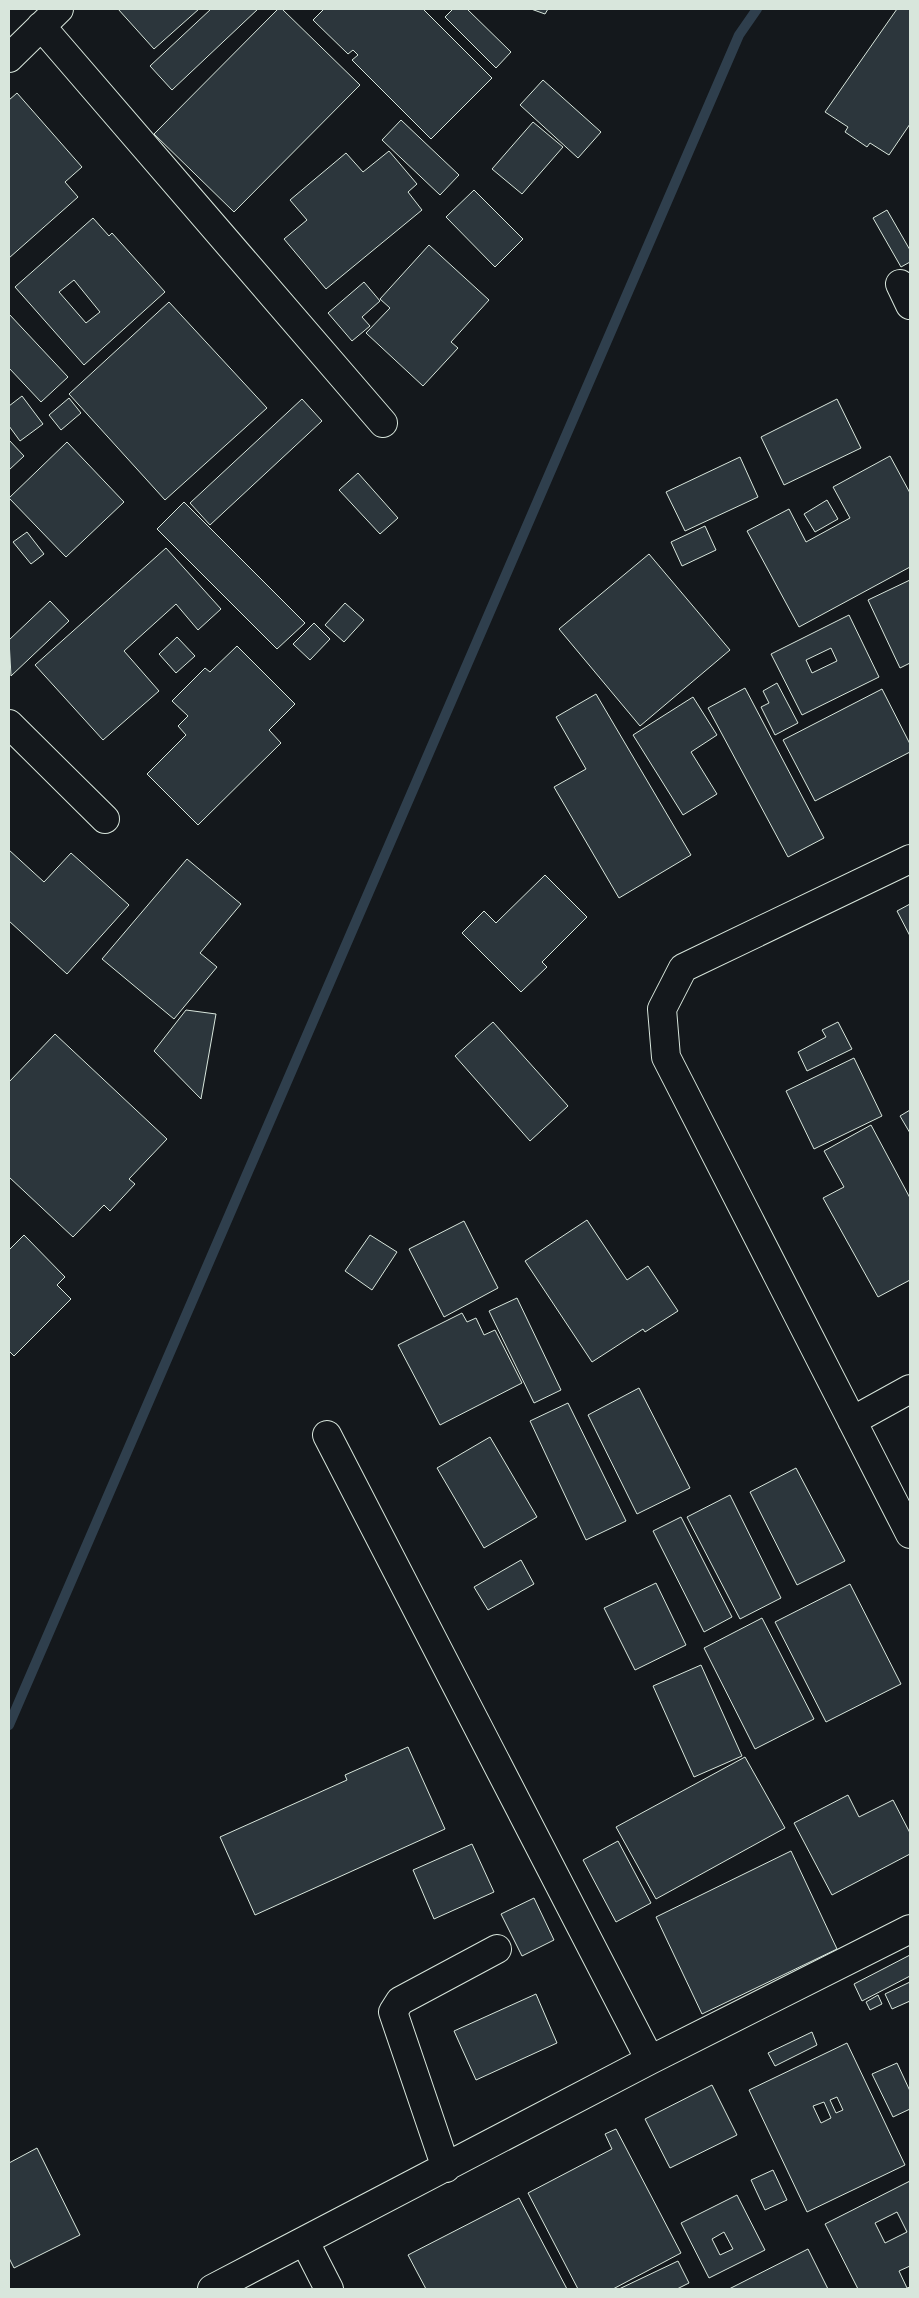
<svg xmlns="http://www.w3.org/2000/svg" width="919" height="2298" viewBox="0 0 919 2298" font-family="'Varela Round',sans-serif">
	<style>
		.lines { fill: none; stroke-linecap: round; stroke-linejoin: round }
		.stream { stroke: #2f3f4d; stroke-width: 10 }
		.building { fill: #2c363c; stroke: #d8e6dc; fill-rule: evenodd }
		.minor-casing { stroke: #d8e6dc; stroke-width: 30 }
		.minor { stroke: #14181c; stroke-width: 28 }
	</style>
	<rect width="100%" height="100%" fill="#14181c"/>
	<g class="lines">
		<path class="stream" d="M9 1725 739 35 757 9"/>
	</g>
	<path class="building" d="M118 9H199L154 49Z
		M211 9H258L172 90 150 66Z
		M278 9H282L360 85 234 212 154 134Z
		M324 9H423L492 78 431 139 352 60 358 55 353 50 348 54 313 20Z
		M453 9H467L511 52 496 68 445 17Z
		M531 9H548L545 14Z
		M897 9H910V124L889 155 870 143 867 147 845 132 848 127 825 112Z
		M543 80 601 132 578 158 520 105Z
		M17 93 82 167 65 182 78 197 9 258V100Z
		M401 120 459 175 440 195 382 140Z
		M533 122 563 147 522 194 492 169Z
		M389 151 417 184 408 192 422 210 326 289 284 239 307 220 290 200 346 153 363 172Z
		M474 190 523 239 495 267 446 217Z
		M887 210 910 250V262L901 267 873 218Z
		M93 218 109 236 112 233 165 292 84 365 15 287ZM74 280 100 312 86 323 59 292Z
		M429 245 489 300 451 342 458 348 423 386 366 333 390 308 380 299Z
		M364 282 380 301 362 317 370 326 352 341 328 313Z
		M169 302 267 408 165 500 69 394Z
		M9 314 68 377 41 402 9 368Z
		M22 396 43 424 20 441 9 426V406Z
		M69 398 81 413 61 430 49 415Z
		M302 399 322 421 210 525 190 503Z
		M837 399 861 448 784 485 761 437Z
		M9 440 24 456 9 470Z
		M67 442 124 502 66 557 9 498Z
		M890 456 910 493V567L799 627 747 531 789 509 806 542 850 518 833 487Z
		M740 457 758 497 685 531 666 492Z
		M358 473 398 518 380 534 339 490Z
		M827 500 838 519 815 532 804 514Z
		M184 502 305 623 277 649 157 529Z
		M705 526 716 550 682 566 671 542Z
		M27 532 44 554 31 564 13 542Z
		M166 548 221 609 198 630 176 604 124 651 159 691 103 740 35 665Z
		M649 554 730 650 640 726 559 629Z
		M910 580V663L900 668 868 600Z
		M50 601 69 621 11 676 9 640Z
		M345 603 364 620 344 642 325 625Z
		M849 615 879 677 802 715 771 654ZM831 648 837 661 812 673 806 660Z
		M314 623 330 639 310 660 293 644Z
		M177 637 195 656 176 673 159 654Z
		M237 646 295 704 269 730 281 743 198 825 147 774 186 735 178 726 188 716 172 701 205 668 210 672Z
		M777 683 798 723 775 735 761 707 769 703 763 691Z
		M745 688 824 838 788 857 708 708Z
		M882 689 910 744V752L815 801 783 740Z
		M596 694 691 855 619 898 554 787 586 769 556 717Z
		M693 697 717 735 691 752 717 794 683 815 633 735Z
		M9 850 44 882 71 853 129 905 67 974 9 921Z
		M187 859 241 904 200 953 217 967 174 1019 102 959Z
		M545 875 587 917 542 962 547 967 521 992 462 933 484 911 496 923Z
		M910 904V936L897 911Z
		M186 1010 216 1014 201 1099 154 1051Z
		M493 1022 568 1106 530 1141 455 1056Z
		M838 1022 852 1049 807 1071 798 1052 826 1037 822 1030Z
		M55 1034 167 1139 129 1179 135 1184 110 1211 104 1205 73 1237 9 1177V1082Z
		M854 1058 882 1116 814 1149 786 1091Z
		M910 1110V1133L900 1116Z
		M871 1125 910 1198V1280L878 1297 823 1198 844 1187 824 1151Z
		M587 1220 627 1280 648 1266 678 1311 645 1332 643 1329 592 1362 525 1261Z
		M464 1221 498 1288 444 1317 409 1249Z
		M24 1235 65 1277 57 1285 71 1299 14 1356 9 1351V1250Z
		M370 1235 397 1252 372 1290 345 1271Z
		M517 1298 561 1390 534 1403 489 1311Z
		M462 1313 467 1322 476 1318 484 1335 495 1330 522 1383 440 1425 398 1345Z
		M639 1388 690 1488 637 1514 588 1415Z
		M568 1403 626 1521 586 1540 530 1421Z
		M490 1437 537 1517 484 1548 437 1468Z
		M796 1468 845 1561 797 1585 750 1492Z
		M730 1495 781 1598 740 1619 687 1517Z
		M681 1517 732 1617 704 1632 653 1531Z
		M521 1560 534 1584 488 1610 474 1587Z
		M656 1583 686 1645 635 1670 604 1608Z
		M850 1584 901 1684 826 1722 775 1622Z
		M762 1618 814 1719 755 1749 704 1648Z
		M701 1665 742 1756 694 1777 653 1686Z
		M408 1747 445 1829 255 1915 220 1837 347 1780 345 1775Z
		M745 1757 785 1828 656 1899 616 1827Z
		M848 1795 859 1817 893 1800 910 1833V1854L832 1895 794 1823Z
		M618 1841 651 1903 616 1922 583 1860Z
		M472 1844 494 1892 434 1919 413 1870Z
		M791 1851 837 1949 702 2014 656 1917Z
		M534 1898 554 1940 522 1956 501 1914Z
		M910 1955V1976L862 2001 854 1984Z
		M910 1982V2001L892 2009 885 1994Z
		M536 1994 557 2043 476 2080 454 2031Z
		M878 1995 882 2004 870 2010 866 2002Z
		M812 2032 817 2045 775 2066 768 2053Z
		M847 2043 905 2165 807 2212 749 2090ZM837 2097 843 2110 836 2113 830 2100ZM824 2102 831 2118 821 2123 813 2106Z
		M897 2063 910 2091V2109L893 2117 872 2074Z
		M712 2085 737 2135 670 2168 645 2119Z
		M616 2129 681 2253 613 2289H578L528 2193 612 2149 605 2134Z
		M37 2148 80 2235 14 2268 9 2258V2163Z
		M773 2170 787 2200 765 2210 751 2180Z
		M910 2181V2266L899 2271 907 2288 910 2287V2289H858L825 2224ZM897 2212 907 2232 885 2243 875 2223Z
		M737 2195 765 2250 709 2278 681 2223ZM724 2232 733 2249 720 2255 712 2239Z
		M519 2198 567 2289H426L408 2255Z
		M808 2249 828 2289H729Z
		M678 2261 689 2283 677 2289H619Z"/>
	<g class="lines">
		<defs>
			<path id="minor" d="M41 26 383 423
				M9 58 59 9
				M900 284 910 305
				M9 724 105 819
				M910 859 683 968 662 1009 666 1057 910 1534
				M852 1421 910 1389
				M327 1435 650 2060
				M446 2168 393 2012 400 2001 497 1949
				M305 2242 329 2289
				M212 2289 650 2060 910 1929"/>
		</defs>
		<use href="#minor" class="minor-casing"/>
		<use href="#minor" class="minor"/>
	</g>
	<rect width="919" height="2298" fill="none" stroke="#d8e6dc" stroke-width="20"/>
</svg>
